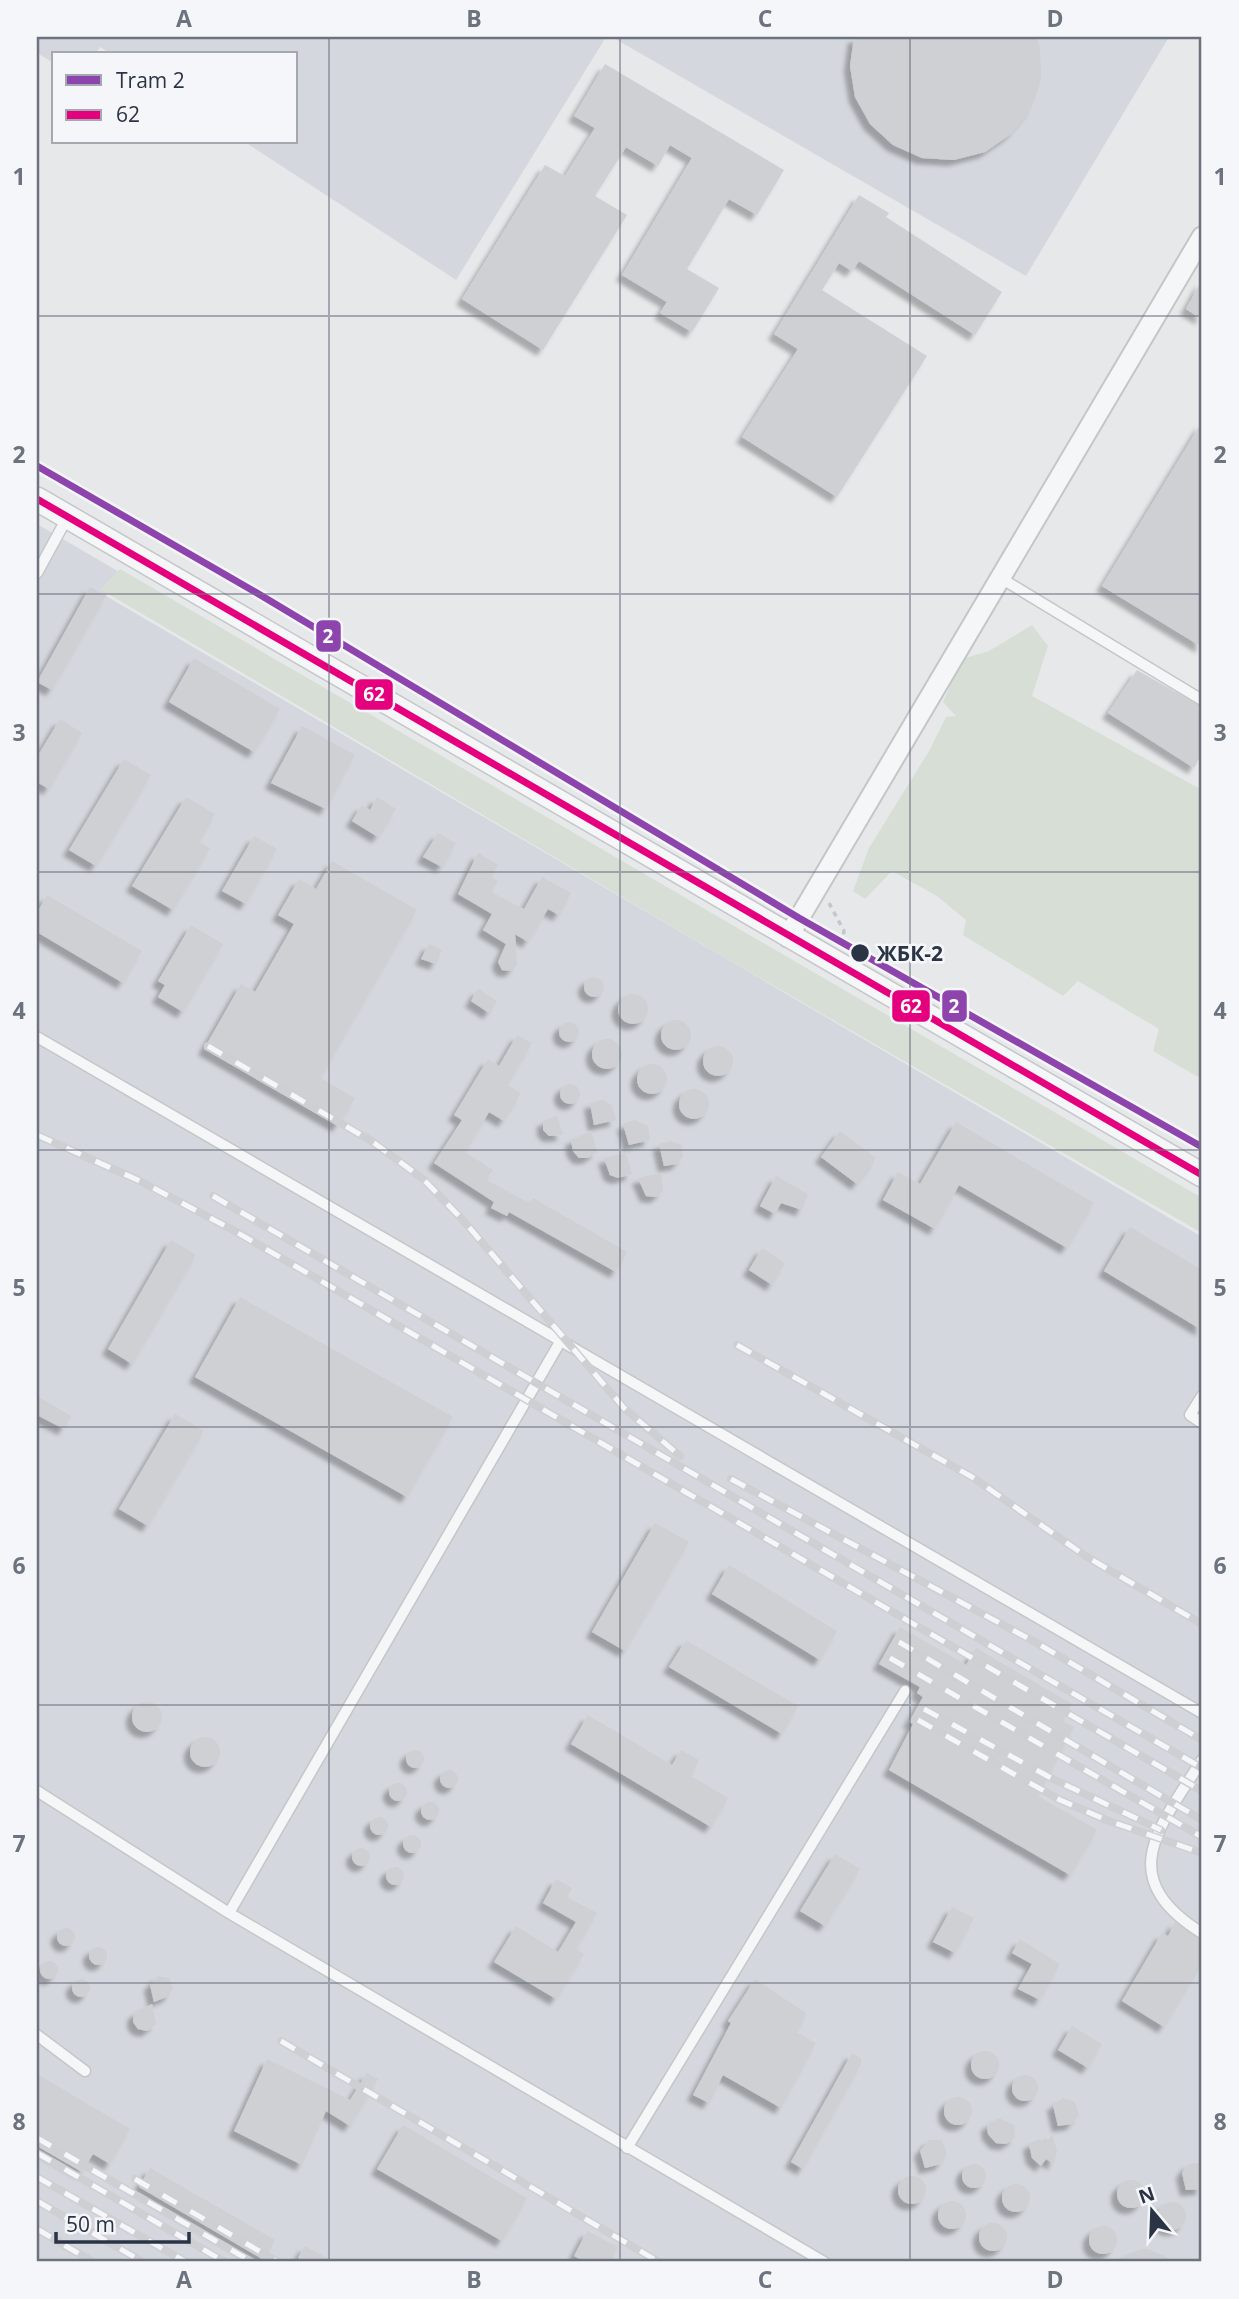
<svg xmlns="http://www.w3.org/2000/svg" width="1239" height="2299" viewBox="0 0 1239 2299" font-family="'Open Sans',sans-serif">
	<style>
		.built { fill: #d4d7dd }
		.green { fill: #d6ded6 }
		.building { fill: #ced0d3; filter: url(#shadow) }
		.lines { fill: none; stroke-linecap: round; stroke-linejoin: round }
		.service-casing { stroke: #c4c6c8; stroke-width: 13 }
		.minor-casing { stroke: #c4c6c8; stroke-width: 23 }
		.tertiary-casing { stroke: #c4c6c8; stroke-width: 26 }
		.path { stroke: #c5c6ca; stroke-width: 3.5; stroke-dasharray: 5 5; stroke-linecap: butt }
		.service { stroke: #f5f6f7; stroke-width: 10 }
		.minor { stroke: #f5f6f7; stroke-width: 19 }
		.tertiary { stroke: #f5f6f7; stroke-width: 23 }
		.rail-casing { stroke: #cecfd2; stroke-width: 8 }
		.rail { stroke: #f4f6f9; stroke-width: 5; stroke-dasharray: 16; stroke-linecap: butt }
		.bus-1-casing { stroke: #f4f6f9; stroke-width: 12 }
		.bus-1 { stroke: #e5007d; stroke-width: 7 }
		.tram-1-casing { stroke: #f4f6f9; stroke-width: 12 }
		.tram-1 { stroke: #8e44ad; stroke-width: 7 }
		.grid { fill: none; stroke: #6c737f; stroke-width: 2; stroke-opacity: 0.55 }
		.stop-dot { fill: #2b3445; stroke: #f4f6f9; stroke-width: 2.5 }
		.labels { text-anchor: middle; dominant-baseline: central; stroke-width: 5; stroke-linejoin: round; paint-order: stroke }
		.stop-label { font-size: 21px; font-weight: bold; fill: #2b3445; stroke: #f4f6f9; text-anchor: start }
		.line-badge { stroke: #f4f6f9; stroke-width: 2.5 }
		.badge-label { font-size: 19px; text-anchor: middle; font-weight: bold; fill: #fff }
		.neatline { fill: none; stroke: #6c737f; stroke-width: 2.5 }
		.grid-label { font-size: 23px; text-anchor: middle; font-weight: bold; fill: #6c737f }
	</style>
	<defs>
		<filter id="shadow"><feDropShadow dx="-6" dy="6" stdDeviation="2" flood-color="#0004"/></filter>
	</defs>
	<rect width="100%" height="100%" fill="#e6e8ea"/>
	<path class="built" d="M37 37H606L456 280 245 142H296V54H111L100 47 95 54H54V63L37 53Z
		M612 37H1169L1026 276Z
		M37 524 121 573 106 596 1202 1237V2262H37Z"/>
	<path class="green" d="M120 569 1202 1198V1233L722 956 100 589Z
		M1032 625 1048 646 1032 696 1202 790V1079L1153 1051 1159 1029 1078 981 1063 996 963 935 966 920 937 896 892 871 865 899 853 891 869 848 929 751 946 717 956 716 943 702 962 659 989 651Z"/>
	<path class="building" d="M854 37H1036L1040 47 1041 79 1031 109 1011 134 985 152 954 160 922 158 893 145 870 124 855 97 850 66Z
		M605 64 784 170 757 215 729 199 687 269 719 288 692 332 660 313 667 302 622 275 692 158 670 145 658 166 626 147 595 196 627 215 543 350 462 299 545 165 565 176 595 128 574 116Z
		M859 195 889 213 886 217 1002 292 975 335 859 261 852 271 839 263 822 290 927 356 837 497 742 437 798 349 774 334Z
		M1202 280V319L1186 309Z
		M1202 422V647L1102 586Z
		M90 587 106 596 52 690 37 682Z
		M194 658 280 709 254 752 169 702Z
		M1137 670 1202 707V753L1194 768 1108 713Z
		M60 719 82 733 49 789 37 782V757Z
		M302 726 355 755 326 809 271 783Z
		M124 759 151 775 96 866 69 850Z
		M186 797 215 814 199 842 210 848 173 910 132 886Z
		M377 797 396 809 378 837 352 821 362 805 370 810Z
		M438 833 456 843 442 867 423 857Z
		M254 836 277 849 246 904 222 891Z
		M478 853 498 865 491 877 498 881 491 892 524 909 542 877 571 893 559 915 548 909 528 942 515 934 517 964 511 971 502 970 498 962 506 944 483 930 492 914 458 894Z
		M332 861 417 910 320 1078 355 1098 338 1126 204 1049 241 984 255 992 294 924 278 915 299 879 316 889Z
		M47 895 142 951 123 983 37 932V913Z
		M191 925 223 944 183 1012 158 997 165 985 158 981Z
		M429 944 442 950 436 964 421 959Z
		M584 987a10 10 0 1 1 20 0a10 10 0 1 1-20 0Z
		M478 989 497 1001 489 1013 471 1001Z
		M618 1009a15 15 0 1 1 30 0a15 15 0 1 1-30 0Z
		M661 1035a15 15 0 1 1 30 0a15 15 0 1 1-30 0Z
		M559 1032a10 10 0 1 1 20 0a10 10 0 1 1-20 0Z
		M517 1035 532 1043 507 1085 521 1093 504 1121 489 1112 465 1152 493 1170 486 1180 530 1203 533 1198 627 1252 616 1272 509 1212 507 1216 491 1208 494 1202 434 1163 462 1120 454 1115 488 1059 499 1066Z
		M592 1054a15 15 0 1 1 30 0a15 15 0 1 1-30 0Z
		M703 1061a15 15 0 1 1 30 0a15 15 0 1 1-30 0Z
		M637 1079a15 15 0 1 1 30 0a15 15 0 1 1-30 0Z
		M560 1094a10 10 0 1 1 20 0a10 10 0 1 1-20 0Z
		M679 1104a15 15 0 1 1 30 0a15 15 0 1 1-30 0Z
		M603 1100 612 1105 616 1120 594 1125 590 1103Z
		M557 1116 563 1135 549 1136 543 1130V1121Z
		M635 1120 648 1126 650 1140 629 1145 623 1124Z
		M956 1122 1094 1203 1067 1248 959 1185 935 1229 883 1200 898 1172 920 1184Z
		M591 1131 597 1152 588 1158H579L573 1151 571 1140Z
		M840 1131 876 1158 857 1184 821 1157Z
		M671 1141 682 1145 683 1157 677 1164 664 1166 659 1144Z
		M626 1153 632 1174 618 1178 610 1175 604 1158Z
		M661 1173 663 1191 656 1197 646 1196 638 1178Z
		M776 1176 808 1194 802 1210 781 1203 775 1214 760 1206Z
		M1130 1227 1202 1270V1330L1104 1271Z
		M171 1240 196 1255 132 1364 108 1349Z
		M762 1248 785 1263 772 1285 749 1270Z
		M240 1297 453 1417 407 1497 195 1377Z
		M37 1396 71 1416 64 1429 37 1415Z
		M175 1414 204 1431 148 1526 119 1509Z
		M655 1523 689 1542 625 1651 592 1632Z
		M729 1565 837 1631 820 1660 712 1594Z
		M900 1627 966 1665 976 1648 1072 1704 1062 1721 1074 1727 1038 1796 1097 1830 1070 1875 889 1770 913 1724 909 1722 923 1697 917 1693 920 1687 879 1664Z
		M686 1640 798 1706 782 1734 669 1667Z
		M132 1717a15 15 0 1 1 30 0a15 15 0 1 1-30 0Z
		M588 1715 672 1765 681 1750 699 1760 691 1776 728 1798 711 1827 571 1744Z
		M190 1752a15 15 0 1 1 30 0a15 15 0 1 1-30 0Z
		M406 1759a9 9 0 1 1 18 0a9 9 0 1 1-18 0Z
		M440 1779a9 9 0 1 1 18 0a9 9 0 1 1-18 0Z
		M389 1792a9 9 0 1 1 18 0a9 9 0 1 1-18 0Z
		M421 1811a9 9 0 1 1 18 0a9 9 0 1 1-18 0Z
		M370 1826a9 9 0 1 1 18 0a9 9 0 1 1-18 0Z
		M403 1844a9 9 0 1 1 18 0a9 9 0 1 1-18 0Z
		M352 1857a9 9 0 1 1 18 0a9 9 0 1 1-18 0Z
		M835 1854 860 1869 825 1926 800 1911Z
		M386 1876a9 9 0 1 1 18 0a9 9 0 1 1-18 0Z
		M556 1879 572 1888 567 1897 597 1913 576 1949 584 1954 556 1999 494 1962 516 1926 558 1952 576 1922 543 1903Z
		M952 1907 974 1918 955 1953 933 1942Z
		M1175 1922 1202 1940V1963L1164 2027 1122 2001 1162 1933 1168 1936Z
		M57 1937a9 9 0 1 1 18 0a9 9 0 1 1-18 0Z
		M1020 1939 1060 1964 1040 2000 1018 1989 1032 1964 1012 1953Z
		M89 1956a9 9 0 1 1 18 0a9 9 0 1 1-18 0Z
		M40 1970a9 9 0 1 1 18 0a9 9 0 1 1-18 0Z
		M158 1976 169 1978 173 1988 169 1996 154 2002 150 1985Z
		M72 1988a9 9 0 1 1 18 0a9 9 0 1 1-18 0Z
		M755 1979 807 2014 796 2032 816 2043 781 2108 723 2075 709 2103 693 2095 731 2023 728 2021Z
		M152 2004 156 2024 147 2031 138 2029 133 2022 134 2013Z
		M1072 2026 1102 2044 1088 2068 1058 2050Z
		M971 2065a14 14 0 1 1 28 0a14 14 0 1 1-28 0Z
		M852 2053 861 2059V2064L803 2169 791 2162Z
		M267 2059 350 2100 367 2073 378 2079 350 2126 326 2111 302 2165 234 2131Z
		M37 2074 130 2129 110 2164 93 2154 82 2172 37 2146Z
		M1012 2088a13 13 0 1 1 26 0a13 13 0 1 1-26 0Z
		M944 2111a14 14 0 1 1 28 0a14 14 0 1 1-28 0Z
		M1063 2098 1075 2102 1079 2115 1072 2124 1058 2126 1053 2105Z
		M999 2118 1014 2125 1015 2138 1006 2144 996 2143 988 2134 987 2125Z
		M403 2125 527 2198 502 2241 377 2169Z
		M1052 2134 1057 2151 1054 2164 1046 2159 1041 2166 1032 2158 1029 2144 1039 2139 1046 2143Z
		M929 2140H942L947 2154 941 2164 925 2168 920 2151Z
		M1195 2163 1202 2164V2189L1186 2190 1182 2173 1187 2165Z
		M962 2176a12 12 0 1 1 24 0a12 12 0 1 1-24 0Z
		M150 2168 275 2240 264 2260 139 2187Z
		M898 2190a14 14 0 1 1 28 0a14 14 0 1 1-28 0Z
		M1117 2194a14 14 0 1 1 28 0a14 14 0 1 1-28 0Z
		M1002 2198a14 14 0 1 1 28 0a14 14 0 1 1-28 0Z
		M938 2215a14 14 0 1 1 28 0a14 14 0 1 1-28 0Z
		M1158 2216a14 14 0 1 1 28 0a14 14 0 1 1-28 0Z
		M979 2237a14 14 0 1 1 28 0a14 14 0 1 1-28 0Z
		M1089 2240a14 14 0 1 1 28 0a14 14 0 1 1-28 0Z
		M587 2231 618 2247 610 2262H585L574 2256Z
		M305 2246 334 2262H306L298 2258Z
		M1141 2249H1148L1178 2262H1110Z"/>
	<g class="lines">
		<defs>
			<path id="service" d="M37 573 67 518
				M999 577 1202 700
				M37 1037 1202 1713
				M1202 1396 1190 1415 1202 1423
				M1202 1760C1159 1828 1113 1877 1202 1933
				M37 1791 229 1913 824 2262
				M229 1913 560 1342
				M37 2035 85 2071
				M627 2148 905 1691"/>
			<path id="minor" d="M788 937 1202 237"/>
			<path id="tertiary" d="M37 499 1202 1175"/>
		</defs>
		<use href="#service" class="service-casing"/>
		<use href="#minor" class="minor-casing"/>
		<use href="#tertiary" class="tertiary-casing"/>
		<path class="path" d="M829 903 844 931 842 944"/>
		<use href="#service" class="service"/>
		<use href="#minor" class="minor"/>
		<use href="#tertiary" class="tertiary"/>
		<defs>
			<path id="rail" d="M208 1046 373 1142 423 1179 462 1219 624 1408 680 1456
				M37 1135 140 1181 233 1230 1202 1791
				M213 1196 1202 1768
				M737 1345 972 1477 1087 1557 1202 1624
				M731 1479 1035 1642 1202 1740
				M899 1642 1202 1820
				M890 1658 1202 1837
				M924 1709 1053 1779 1161 1830
				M918 1720 1060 1800 1109 1821 1202 1853
				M281 2041 659 2262
				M37 2138 252 2262
				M37 2153 225 2262
				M37 2177 186 2262
				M135 2179 278 2262
				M37 2201 143 2262
				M37 2229 93 2262"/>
		</defs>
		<use href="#rail" class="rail-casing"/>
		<use href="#rail" class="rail"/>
		<defs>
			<path id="bus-1" d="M37 499 1202 1175"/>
		</defs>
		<use href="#bus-1" class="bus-1-casing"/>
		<use href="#bus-1" class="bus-1"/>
		<defs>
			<path id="tram-1" d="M37 466 257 593 799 918 1202 1147"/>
		</defs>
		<use href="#tram-1" class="tram-1-casing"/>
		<use href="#tram-1" class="tram-1"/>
	</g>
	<path class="grid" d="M329 37V2262M620 37V2262M910 37V2262M37 316H1202M37 594H1202M37 872H1202M37 1150H1202M37 1427H1202M37 1705H1202M37 1983H1202"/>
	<circle class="stop-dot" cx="860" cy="953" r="10"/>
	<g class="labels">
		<g class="stop-label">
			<text x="877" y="953">ЖБК-2</text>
		</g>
	</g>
	<g class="line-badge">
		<rect x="315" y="619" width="27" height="34" rx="7" fill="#8e44ad"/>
		<rect x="354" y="678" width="40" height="33" rx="7" fill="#e5007d"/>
		<rect x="891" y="989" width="40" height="34" rx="7" fill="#e5007d"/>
		<rect x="941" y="989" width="27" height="34" rx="7" fill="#8e44ad"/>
	</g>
	<g class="badge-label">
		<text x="328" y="643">2</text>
		<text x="374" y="701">62</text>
		<text x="911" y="1013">62</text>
		<text x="954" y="1013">2</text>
	</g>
	<rect width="1239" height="2299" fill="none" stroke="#f4f6f9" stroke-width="77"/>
	<rect x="52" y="52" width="245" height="91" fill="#f4f6f9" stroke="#a4a8b1" stroke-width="2"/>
	<rect x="66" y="75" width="35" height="10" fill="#8e44ad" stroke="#a4a8b1" stroke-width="2"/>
	<text x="116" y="88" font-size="21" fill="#2b3445">Tram 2</text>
	<rect x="66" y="110" width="35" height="10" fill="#e5007d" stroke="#a4a8b1" stroke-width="2"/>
	<text x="116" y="122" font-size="21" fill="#2b3445">62</text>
	<g transform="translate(1152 2211) rotate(341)" stroke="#f4f6f9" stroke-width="5" paint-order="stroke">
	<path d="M0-5L12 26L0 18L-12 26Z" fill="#2b3445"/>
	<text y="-10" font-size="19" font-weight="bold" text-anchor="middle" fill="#2b3445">N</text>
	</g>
	<path d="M56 2232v10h133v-10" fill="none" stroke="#2b3445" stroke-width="3.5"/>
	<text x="66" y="2232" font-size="21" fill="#2b3445" stroke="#f4f6f9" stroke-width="5" paint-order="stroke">50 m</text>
	<rect x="38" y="38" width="1162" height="2222" class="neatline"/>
	<g class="grid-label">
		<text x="184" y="27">A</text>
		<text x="474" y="27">B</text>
		<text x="765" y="27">C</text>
		<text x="1055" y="27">D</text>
		<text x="19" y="185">1</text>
		<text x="1220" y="185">1</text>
		<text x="19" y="463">2</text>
		<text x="1220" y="463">2</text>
		<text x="19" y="741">3</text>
		<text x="1220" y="741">3</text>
		<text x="19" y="1019">4</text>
		<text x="1220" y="1019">4</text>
		<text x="19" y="1296">5</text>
		<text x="1220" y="1296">5</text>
		<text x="19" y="1574">6</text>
		<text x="1220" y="1574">6</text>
		<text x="19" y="1852">7</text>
		<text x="1220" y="1852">7</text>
		<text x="19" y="2130">8</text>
		<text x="1220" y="2130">8</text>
		<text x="184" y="2288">A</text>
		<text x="474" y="2288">B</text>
		<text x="765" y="2288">C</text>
		<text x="1055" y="2288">D</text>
	</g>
</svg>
